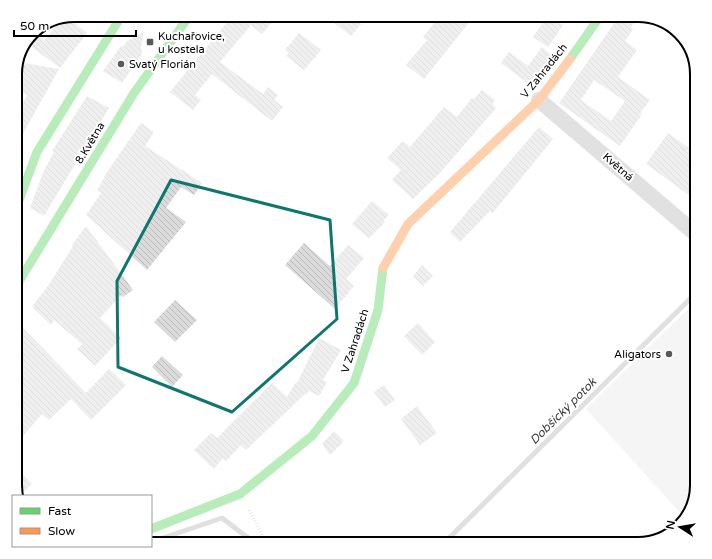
<svg xmlns="http://www.w3.org/2000/svg" width="712" height="559" viewBox="0 0 712 559" font-family="'Varela Round',sans-serif">
	<style>
		.park { fill: #e8e8e8 }
		.lines { fill: none; stroke-linecap: round; stroke-linejoin: round }
		.stream { stroke: #bababa; stroke-width: 5 }
		.building { fill: url(#building-back-hatch); fill-rule: evenodd }
		.path { stroke: #c2c2c2; stroke-width: 2.5; stroke-dasharray: 1 2; stroke-linecap: butt }
		.street { stroke: #bdbdbd; stroke-width: 16 }
		.fast { stroke: #63d668; stroke-width: 9 }
		.slow { stroke: #ff974d; stroke-width: 9 }
		.marked { fill: none; stroke: #0f766e; stroke-width: 3; stroke-linejoin: round }
		.poi-dot { fill: #595959; stroke: #fff; stroke-width: 1.5 }
		.labels { text-anchor: middle; dominant-baseline: central; stroke-width: 4; stroke-linejoin: round; paint-order: stroke }
		.poi-label { font-size: 11px; fill: #000; stroke: #fff; text-anchor: start }
		.street-label { font-size: 11px; fill: #000; stroke: #fff }
		.water-label { font-size: 12px; font-style: italic; fill: #3d3d3d; stroke: #fff }
		.rim { fill: none; stroke: #000; stroke-width: 2 }
	</style>
	<defs>
		<pattern id="building-back-hatch" width="6" height="6" patternUnits="userSpaceOnUse"><rect width="6" height="6" fill="#dbdbdb"/><path d="M-1 5l2 2M0 0l6 6M5-1l2 2" fill="none" stroke="#bababa"/></pattern>
	</defs>
	<rect width="100%" height="100%" fill="#fff"/>
	<path class="park" d="M697 300V486L685 518 586 409Z"/>
	<g class="lines">
		<path class="stream" d="M151 542 222 518 256 544
			M443 544 697 292"/>
	</g>
	<path class="building" d="M233 15H278L262 34 251 25 220 62 263 94 268 87 278 95 274 100 283 107 272 121 212 74 195 95 201 100 193 110 170 92Z
		M324 15H350L361 24 351 36Z
		M450 15H475L424 79 406 65 427 40 423 37 438 18 445 23Z
		M548 15 563 25 548 47 533 37Z
		M620 15H639L631 27 633 29 625 41 637 50 618 77 650 100 640 113 642 114 620 146 559 103ZM594 80 625 101 611 121 581 100Z
		M67 17 87 33 60 68 28 44 33 32 44 41 61 20Z
		M144 32 141 47 142 54 122 83 103 71 121 46 123 47 127 41Z
		M299 33 321 50 304 70 286 56 289 53 285 50Z
		M542 47 556 58 533 87 501 63 509 52 528 66Z
		M19 62 59 69 15 148V118L27 95 15 89V69Z
		M482 90 495 100 492 104 496 108 440 173 413 199 392 180 401 170 387 158 403 141 410 147 444 107 457 117 472 98 474 99Z
		M87 96 109 108 44 216 30 208 43 173 54 152 52 151Z
		M141 123 154 132 145 146 202 183 194 195 181 187 166 208 186 222 147 270 86 215 101 193 97 191 107 172Z
		M539 127 553 139 492 214 490 211 460 242 450 232Z
		M668 133 697 154V201L646 164Z
		M372 201 389 215 383 221 385 222 369 238 352 224Z
		M86 226 133 290 123 297 121 295 100 318 121 338 95 366 77 349 82 344 54 320 51 325 33 308 34 304 48 286 73 246 72 245Z
		M304 243 330 266 348 245 364 258 346 279 354 286 335 309 285 265Z
		M422 265 433 276 423 286 413 276Z
		M175 300 197 320 175 342 154 322Z
		M418 323 435 342 422 355 404 336Z
		M21 326 86 393 109 369 126 385 91 420 71 399 49 420 42 414 22 437 15 429V335Z
		M319 338 341 350 323 380 327 382 319 396 309 391 306 395 305 394 246 450 241 445 226 461 223 458 214 469 194 450 211 433 217 438 272 383 287 397 296 382 297 383Z
		M162 356 183 375 172 387 152 367Z
		M384 385 395 400 385 407 374 392Z
		M417 406 437 433 420 445 401 419Z
		M334 431 344 441 330 455 322 444Z
		M15 466 32 484 19 496 15 489Z"/>
	<g class="lines">
		<path class="path" d="M249 510 267 544"/>
		<path class="street" d="M539 100 697 235"/>
		<path class="fast" d="M570 59 601 15
			M15 211 37 152 122 15
			M15 288 134 93 190 15
			M151 529 240 494 312 436 354 383 378 310 383 268"/>
		<path class="slow" d="M383 268 408 224 539 100 570 59"/>
	</g>
	<path d="M0 0H712V559H0ZM171 180 330 220 337 319 232 412 118 367 117 281Z" fill="#fff" fill-opacity=".55" fill-rule="evenodd"/>
	<path class="marked" d="M171 180 330 220 337 319 232 412 118 367 117 281Z"/>
	<g class="poi-dot">
		<rect x="146" y="38" width="8" height="8" rx="2"/>
		<circle cx="121" cy="64" r="4"/>
		<circle cx="669" cy="354" r="4"/>
	</g>
	<g class="labels">
		<g class="poi-label">
			<text x="158" y="36">Kuchařovice,<tspan x="158" dy="13">u kostela</tspan></text>
			<text x="129" y="64">Svatý Florián</text>
			<text x="661" y="354" text-anchor="end">Aligators</text>
		</g>
		<g class="street-label">
			<text transform="translate(544 71) rotate(-51)">V Zahradách</text>
			<text transform="translate(90 143) rotate(-59)">8.Května</text>
			<text transform="translate(618 167) rotate(41)">Květná</text>
			<text transform="translate(355 341) rotate(-72)">V Zahradách</text>
		</g>
		<g class="water-label">
			<text transform="translate(563 411) rotate(-45)">Dobšický potok</text>
		</g>
	</g>
	<path d="M0 0H712V559H0ZM74 22H638A52 52 0 0 1 690 74V485A52 52 0 0 1 638 537H74A52 52 0 0 1 22 485V74A52 52 0 0 1 74 22Z" fill="#fff" fill-rule="evenodd"/>
	<path class="rim" d="M74 22H638A52 52 0 0 1 690 74V485A52 52 0 0 1 638 537H74A52 52 0 0 1 22 485V74A52 52 0 0 1 74 22Z"/>
	<rect x="12" y="495" width="140" height="52" fill="#ffffff" stroke="#999999"/>
	<rect x="20" y="508" width="20" height="6" fill="#63d668" stroke="#999999"/>
	<text x="48" y="515" font-size="12" fill="#000000">Fast</text>
	<rect x="20" y="528" width="20" height="6" fill="#ff974d" stroke="#999999"/>
	<text x="48" y="535" font-size="12" fill="#000000">Slow</text>
	<g transform="translate(680 527) rotate(282)" stroke="#ffffff" stroke-width="3" paint-order="stroke">
	<path d="M0-3L7 15L0 10L-7 15Z" fill="#000000"/>
	<text y="-6" font-size="11" font-weight="bold" text-anchor="middle" fill="#000000">N</text>
	</g>
	<path d="M14 30v6h122v-6" fill="none" stroke="#000000" stroke-width="2"/>
	<text x="20" y="30" font-size="12" fill="#000000" stroke="#ffffff" stroke-width="3" paint-order="stroke">50 m</text>
</svg>
